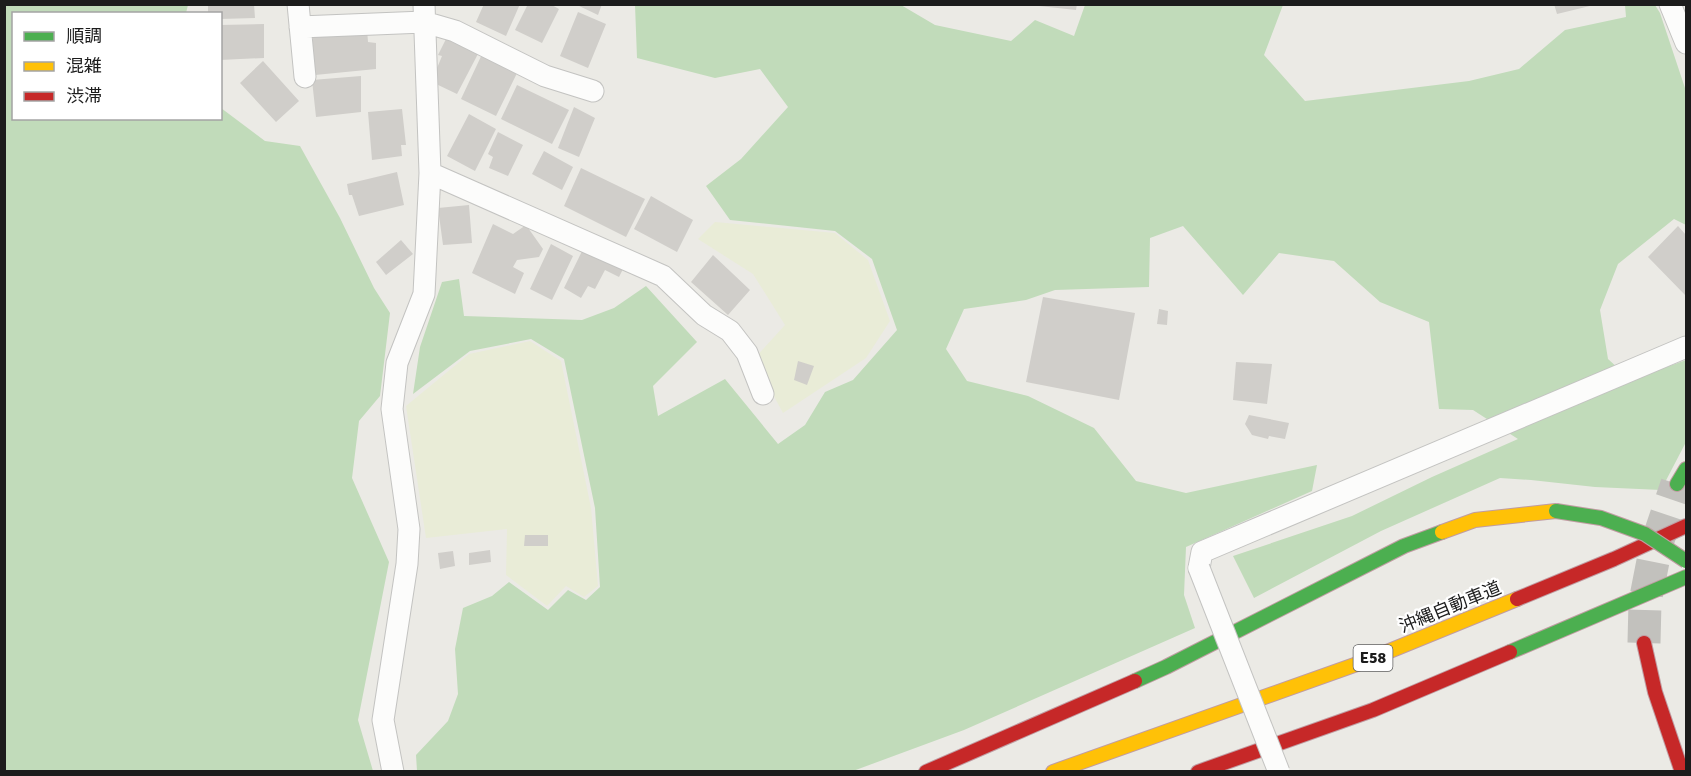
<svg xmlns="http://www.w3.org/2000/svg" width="1691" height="776" viewBox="0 0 1691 776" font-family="Signika,'Noto Sans JP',sans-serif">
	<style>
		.farmland { fill: #e9ecd7 }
		.forest { fill: #c1dbba }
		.building { fill: #d0ceca }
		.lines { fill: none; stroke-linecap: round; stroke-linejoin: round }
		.highway-tunnel { stroke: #c2c1bd; stroke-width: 33; stroke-dasharray: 33 16; stroke-linecap: butt }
		.street-casing { stroke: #c3c3c1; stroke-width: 23 }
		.fast-casing { stroke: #c09ca2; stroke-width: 16 }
		.slow-casing { stroke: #c09ca2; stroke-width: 16 }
		.jam-casing { stroke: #c09ca2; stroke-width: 16 }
		.street { stroke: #fcfcfb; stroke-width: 21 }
		.fast { stroke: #4caf50; stroke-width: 14 }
		.slow { stroke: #ffc107; stroke-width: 14 }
		.jam { stroke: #c62828; stroke-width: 14 }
		.street-bridge-casing { stroke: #c3c3c1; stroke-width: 23; stroke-linecap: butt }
		.fast-bridge-casing { stroke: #c09ca2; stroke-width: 16; stroke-linecap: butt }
		.street-bridge { stroke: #fcfcfb; stroke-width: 21 }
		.fast-bridge { stroke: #4caf50; stroke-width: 14 }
		.labels { text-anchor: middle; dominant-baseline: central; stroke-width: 4.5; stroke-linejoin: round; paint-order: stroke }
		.shield { fill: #fff; stroke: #606060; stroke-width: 1.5 }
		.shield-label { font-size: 16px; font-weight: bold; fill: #1c1c1c }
		.street-label { font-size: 18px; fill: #1c1c1c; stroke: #fff }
	</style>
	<rect width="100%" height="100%" fill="#ebeae5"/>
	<path class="farmland" d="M715 222 835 233 868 260 890 321 866 358 783 413 754 359 785 325 753 274 698 239Z
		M530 341 561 361 591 508 598 586 584 597 566 586 547 606 506 575 507 529 426 538 406 406 469 354Z"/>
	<path class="forest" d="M5 4 188 5 186 13 14 14V118H220L221 108 265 141 300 146 340 218 374 288 390 313 380 396 359 421 352 478 389 562 358 720 373 771H5Z
		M635 5H901L935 25 1011 41 1035 20 1074 36 1085 5H1283L1264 55 1305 101 1469 81 1519 69 1565 30 1626 17 1625 5H1655L1660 13 1686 91V225L1674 219 1618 264 1600 310 1608 359 1631 380 1686 360V442L1661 490 1595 487 1531 480 1500 478 1381 531 1254 598 1233 556 1352 516 1432 477 1518 439 1473 410 1439 409 1429 322 1380 302 1334 261 1279 253 1243 295 1183 226 1150 238 1149 287 1055 290 1026 300 964 309 946 349 967 381 1028 396 1094 428 1136 481 1186 493 1317 465 1312 491 1186 547 1184 595 1195 628 964 730 853 771H417L416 755 448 721 458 694 455 649 463 608 492 596 509 582 548 610 568 590 586 600 600 587 595 508 564 359 531 339 470 351 413 394 420 347 442 282 459 279 464 316 582 320 614 308 646 286 697 342 653 386 658 416 725 379 778 444 805 425 825 392 853 380 897 330 872 259 835 231 730 220 706 186 741 159 788 107 760 69 715 78 637 58Z"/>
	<path class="building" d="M208 4H254L255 18 220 19V14H208Z
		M484 4H520L506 36 476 22Z
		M528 4H550L559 9 542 43 515 30Z
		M575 4H602L598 15Z
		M1039 4H1077L1076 10 1039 6Z
		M1554 4H1594V5L1557 14Z
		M578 12 606 24 588 68 560 56Z
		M264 24V58L220 60V25Z
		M367 29 368 42 376 43V69L315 75 312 32Z
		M448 35 479 52 457 94 434 83 433 78 442 56 438 55Z
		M484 50 519 69 496 116 461 99Z
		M263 61 299 101 276 122 240 83Z
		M361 76V112L316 117 312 80Z
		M517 85 569 110 552 144 501 119Z
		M574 107 595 118 579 157 558 148Z
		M402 109 406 145H401L402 156 372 160 368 112Z
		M469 114 496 129 475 171 447 156Z
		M498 132 523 145 508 176 489 168 493 157 488 154Z
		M544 151 573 167 562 190 532 174Z
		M581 168 645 199 626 237 564 206Z
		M397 172 404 205 359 216 352 195H349L347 184Z
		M651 196 693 220 677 252 634 229Z
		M469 205 472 243 443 245 438 208Z
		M493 224 513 234 526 225 543 249 539 257 517 260 513 267 524 273 515 294 472 273Z
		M1678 226 1686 235V296L1648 257Z
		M401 240 413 254 386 275 376 262Z
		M551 244 573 256 552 300 530 289Z
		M585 245 625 265 619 277 605 270 595 289 588 286 581 298 564 288Z
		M713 255 750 290 728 315 691 282Z
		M1043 297 1135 313 1119 400 1026 382Z
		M1159 309 1168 311 1167 325 1157 324Z
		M798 361 814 366 807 385 794 380Z
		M1236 362 1272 364 1267 404 1233 400Z
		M1249 415 1289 423 1285 439 1269 436 1268 439 1252 435 1245 424Z
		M525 535H548V546H524Z
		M490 550 491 562 469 565V553Z
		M453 551 455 566 440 569 438 553Z"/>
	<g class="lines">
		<path class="highway-tunnel" d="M1644 643 1645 602 1656 546 1677 484"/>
		<defs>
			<path id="street" d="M298 4 305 77
				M1670 4 1686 43
				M300 27 424 22 455 31 545 76 593 91
				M430 173 663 276 704 315 730 331 747 353 763 394
				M1199 568 1202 552 1686 347
				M393 772 383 720 407 564 409 529 392 409 397 363 424 294 430 173 424 4"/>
			<path id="fast" d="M1677 484 1686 469
				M1510 652 1686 577
				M1135 681 1166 667 1404 546 1442 532"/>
			<path id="slow" d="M1442 532 1475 520 1556 511
				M1053 772 1360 663 1517 599"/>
			<path id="jam" d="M1517 599 1614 559 1686 526
				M1644 643 1655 692 1682 772
				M926 772 1135 681
				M1198 772 1373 710 1510 652"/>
		</defs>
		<use href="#street" class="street-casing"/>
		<use href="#fast" class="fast-casing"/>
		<use href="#slow" class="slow-casing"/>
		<use href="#jam" class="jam-casing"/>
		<use href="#street" class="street"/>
		<use href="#fast" class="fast"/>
		<use href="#slow" class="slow"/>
		<use href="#jam" class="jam"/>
		<defs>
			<path id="street-bridge" d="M1199 568 1279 772"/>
			<path id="fast-bridge" d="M1556 511 1601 518 1645 534 1686 561"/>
		</defs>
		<use href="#street-bridge" class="street-bridge-casing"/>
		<use href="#fast-bridge" class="fast-bridge-casing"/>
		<use href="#street-bridge" class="street-bridge"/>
		<use href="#fast-bridge" class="fast-bridge"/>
	</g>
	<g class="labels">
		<rect class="shield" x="1353.5" y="645" width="39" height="26" rx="4.5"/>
		<g class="shield-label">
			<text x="1373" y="658">E58</text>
		</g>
		<g class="street-label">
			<text transform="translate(1450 607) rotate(-22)">沖縄自動車道</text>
		</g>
	</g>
	<rect width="1691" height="776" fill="none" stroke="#1c1c1c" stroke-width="12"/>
	<rect x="12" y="12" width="210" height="108" fill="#ffffff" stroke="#a4a4a4" stroke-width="1.5"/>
	<rect x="24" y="32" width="30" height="9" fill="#4caf50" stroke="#a4a4a4" stroke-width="1.5"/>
	<text x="66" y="42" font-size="18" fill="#1c1c1c">順調</text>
	<rect x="24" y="62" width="30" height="9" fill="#ffc107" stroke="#a4a4a4" stroke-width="1.5"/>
	<text x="66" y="72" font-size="18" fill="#1c1c1c">混雑</text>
	<rect x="24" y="92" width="30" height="9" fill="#c62828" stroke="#a4a4a4" stroke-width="1.5"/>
	<text x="66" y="102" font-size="18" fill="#1c1c1c">渋滞</text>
</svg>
